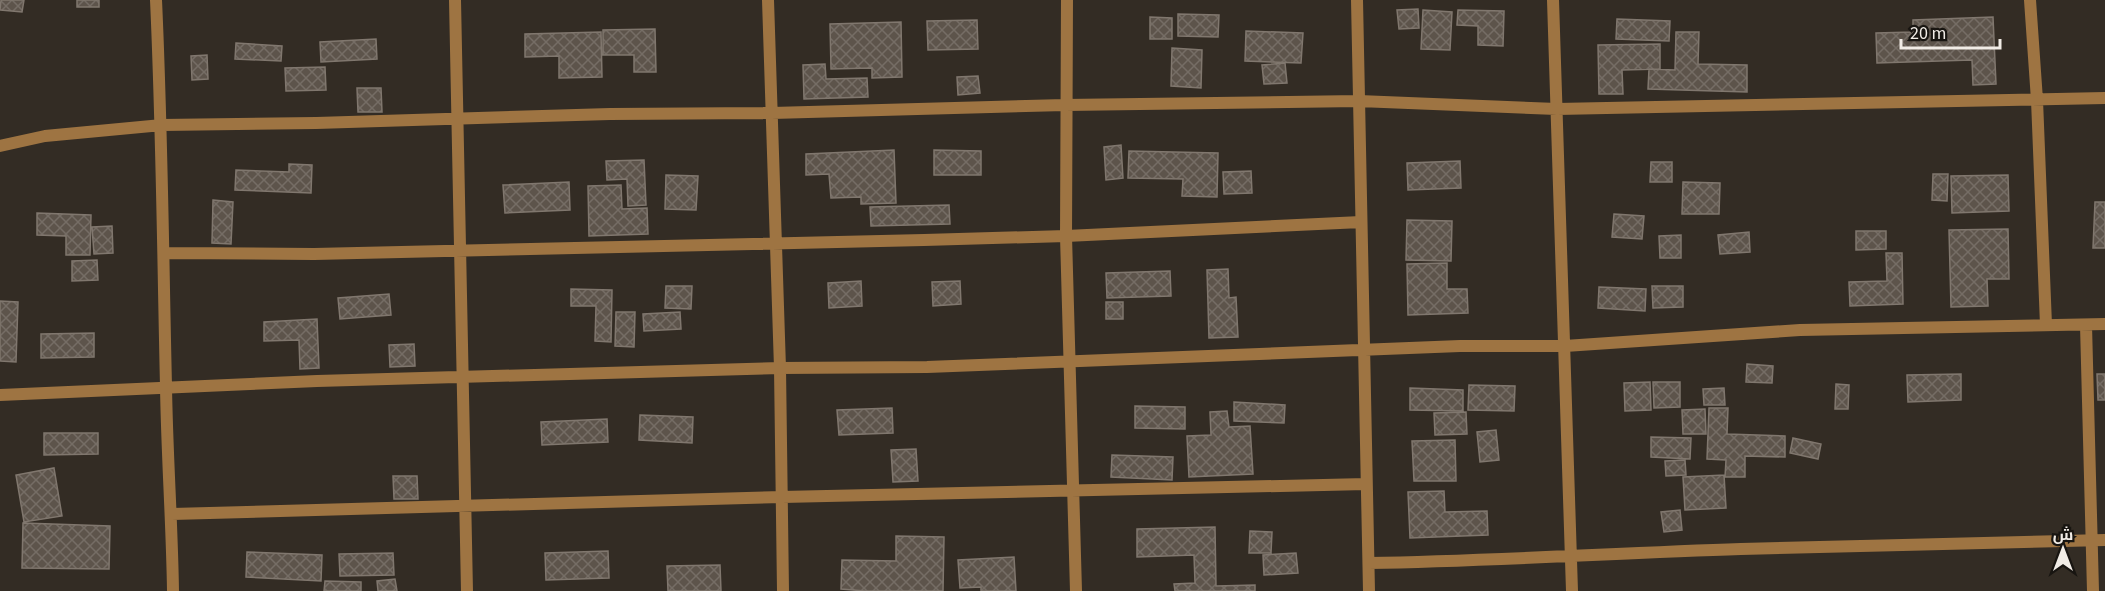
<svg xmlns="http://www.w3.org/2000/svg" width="2105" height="591" viewBox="0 0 2105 591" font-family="'Source Sans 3',Cairo,sans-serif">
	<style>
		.building { fill: url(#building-cross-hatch); stroke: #80776e; stroke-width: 1.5 }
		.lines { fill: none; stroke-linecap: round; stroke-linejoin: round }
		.street { stroke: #9e7442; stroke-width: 12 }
	</style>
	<defs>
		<pattern id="building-cross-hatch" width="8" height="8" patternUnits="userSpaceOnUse" patternTransform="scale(1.5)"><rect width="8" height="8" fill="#5d544b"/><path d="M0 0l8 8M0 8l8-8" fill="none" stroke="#756d65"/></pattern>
	</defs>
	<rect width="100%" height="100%" fill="#332c24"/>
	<path class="building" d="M1 0H24L22 12 0 10Z
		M77 0H99V7H77Z
		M1418 9 1419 28 1399 29 1397 10Z
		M1423 10 1452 12 1450 50 1421 49Z
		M1458 10 1504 11 1503 46 1478 45V26L1457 25Z
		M1178 14 1219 15 1218 37 1178 36Z
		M1150 17 1172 18V39H1150Z
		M1993 17 1996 84 1973 85 1972 60 1877 63 1876 33 1913 32V20Z
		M1617 19 1670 21 1669 41 1616 39Z
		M977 20 978 49 928 50 927 21Z
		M901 22 902 77 872 78V68L831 69 830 24Z
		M655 29 656 72H634V55H603V30Z
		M1246 31 1303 33 1301 63 1245 61Z
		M601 32 602 77 559 78V56L525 57V34Z
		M1676 32H1699L1698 64 1747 65V92L1648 89 1649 69 1675 70Z
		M376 39 377 59 321 62 320 42Z
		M236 43 282 46 281 61 235 59Z
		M1660 44V69L1622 70 1623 94H1599L1598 45Z
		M1172 48 1202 50 1201 88 1171 86Z
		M207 55 208 79 192 80 191 56Z
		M1285 63 1287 83 1264 84 1262 65Z
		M825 64 826 79 867 78 868 97 804 99 803 65Z
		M325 67 326 90 286 91 285 68Z
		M978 76 980 93 958 95 957 77Z
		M357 88H381L382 112H358Z
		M1121 145 1123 178 1106 180 1104 147Z
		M894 150 896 203 861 204V197L831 198 829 174 806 175V154Z
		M934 150 981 151V175H934Z
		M1129 151 1218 153 1217 197 1182 196 1183 179 1128 178Z
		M644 160 646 205 628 206 627 179 607 180 606 161Z
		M1460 161 1461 188 1408 190 1407 163Z
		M1651 162H1672V182H1650Z
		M289 164 312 165 311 193 235 190 236 170 289 172Z
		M1251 171 1252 193 1224 194 1223 172Z
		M1933 174H1948L1947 201 1932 200Z
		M666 175 698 176 696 210 665 209Z
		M2008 175 2009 211 1952 213 1951 176Z
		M569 182 570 210 505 213 503 185Z
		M1683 182 1720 183 1719 214H1682Z
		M621 185 622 209 647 208 648 234 589 236 588 186Z
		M213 200 233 202 231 244 212 243Z
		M2095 202H2105V248H2093Z
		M949 205 950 224 871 226 870 207Z
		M37 213 91 215 90 255H66V236L37 235Z
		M1614 214 1644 216 1642 239 1612 237Z
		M1407 220 1452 221 1451 261 1406 260Z
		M112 226 113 253 94 254 92 227Z
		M2008 229 2009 279H1987L1988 306 1951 307 1949 230Z
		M1856 231H1886V249L1856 250Z
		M1749 232 1750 252 1720 254 1718 235Z
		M1681 235V258H1660L1659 236Z
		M1886 253H1902L1903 304 1850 306 1849 282 1887 281Z
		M97 260 98 280 72 281V261Z
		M1447 263V289H1467L1468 313 1408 315 1407 264Z
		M1228 269 1229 298 1236 297 1238 337 1209 338 1207 270Z
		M1170 271 1171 296 1107 298 1106 273Z
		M861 281 862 306 829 308 828 283Z
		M960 281 961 304 933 306 932 282Z
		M666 286H692L691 309 665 308Z
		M1652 286H1683V307L1653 308Z
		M1599 287 1646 289 1645 311 1598 308Z
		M571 289 612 290 611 342 595 341 596 306H571Z
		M389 294 391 315 340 319 338 298Z
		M0 301 18 302 16 362 0 361Z
		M1106 302H1123V319H1106Z
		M616 312H635L634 347 615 346Z
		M680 312 681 329 644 331 643 314Z
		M317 319 319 368 300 369 299 340 264 341V322Z
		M94 333V357L41 358V334Z
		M414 344 415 366 390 367 389 345Z
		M1747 364 1773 366 1772 383 1746 382Z
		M1961 374V400L1908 402 1907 375Z
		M2097 374H2105V400H2098Z
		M1650 382 1651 410 1625 411 1624 383Z
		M1653 382H1680V407L1654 408Z
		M1836 384 1849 385 1848 409H1835Z
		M1469 385 1515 386 1514 411 1468 410Z
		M1410 388 1463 390V411L1410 410Z
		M1724 388 1725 405H1704L1703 389Z
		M1234 402 1285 405 1284 423 1234 421Z
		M1135 406 1185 407V429L1135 428Z
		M892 408 893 433 839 435 837 410Z
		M1709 408H1728L1727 434 1785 436V457L1745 456V477H1725L1726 460 1707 459Z
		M1705 409 1706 434H1683L1682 410Z
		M1227 411 1229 427 1250 426 1253 474 1189 477 1187 436 1211 435 1210 412Z
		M1466 412 1467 434 1435 435 1434 413Z
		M640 415 693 417 692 443 639 440Z
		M607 419 608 442 542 445 541 422Z
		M1496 430 1499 460 1480 462 1477 432Z
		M44 433H98V454L44 455Z
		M1651 437 1691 438 1690 459 1651 457Z
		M1793 438 1821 444 1818 459 1790 453Z
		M1455 440 1456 481H1414L1412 441Z
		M916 449 918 481 893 482 891 450Z
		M1112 455 1173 457 1172 480 1111 477Z
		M1685 460 1686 475 1666 476 1665 461Z
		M54 468 62 516 24 522 16 475Z
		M1724 475 1726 508 1685 510 1683 477Z
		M393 476H417L418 499H394Z
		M1444 491 1445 512 1487 511 1488 535 1410 538 1408 492Z
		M1680 510 1682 530 1664 532 1661 512Z
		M23 523 110 526 109 569 22 568Z
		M1215 527 1216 586 1255 585V591H1175L1174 584 1195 583 1194 555 1137 557V529Z
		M1250 531 1272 532 1271 553H1249Z
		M896 536 944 537 943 591H865L841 589 842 560 896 561Z
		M608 551 609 578 546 580 545 553Z
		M247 552 322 555 321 581 246 577Z
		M393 553 394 575 340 576 339 554Z
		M1296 553 1298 573 1264 575 1263 555Z
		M1014 557 1016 591H981V587L960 588 958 560Z
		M720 565 721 591H668L667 566Z
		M395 579 397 591H378L377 581Z
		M325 581 361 582V591H324Z"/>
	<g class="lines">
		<path class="street" d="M156 0C162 129 163 258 166 386 167 455 172 523 173 591
			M455 0 467 591
			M768 0 780 368 783 591
			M1067 0 1066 236 1076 591
			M1357 0 1369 591
			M1553 0 1572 591
			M2030 0 2037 100 2046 325
			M0 146 45 136 162 125 316 123 610 114 772 113 1065 105 1359 101 1557 109 2105 98
			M164 253 314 254 924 240 1066 236 1361 222
			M2086 325 2093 591
			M0 395 317 381 780 368 927 367 1460 346H1565L1800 330 2105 324
			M172 514 782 497 1366 484
			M1369 563C1493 561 1617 553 1741 549 1862 545 1984 544 2105 540"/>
	</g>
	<g transform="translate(2063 549)" stroke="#181511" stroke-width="4.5" paint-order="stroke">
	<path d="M0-4.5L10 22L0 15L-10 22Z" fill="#f1ece6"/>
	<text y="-9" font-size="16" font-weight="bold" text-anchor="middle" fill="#f1ece6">ش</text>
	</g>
	<path d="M1901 39v9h99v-9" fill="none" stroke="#f1ece6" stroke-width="3"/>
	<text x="1910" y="39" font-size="18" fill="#f1ece6" stroke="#181511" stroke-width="4.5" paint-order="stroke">20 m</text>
</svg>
